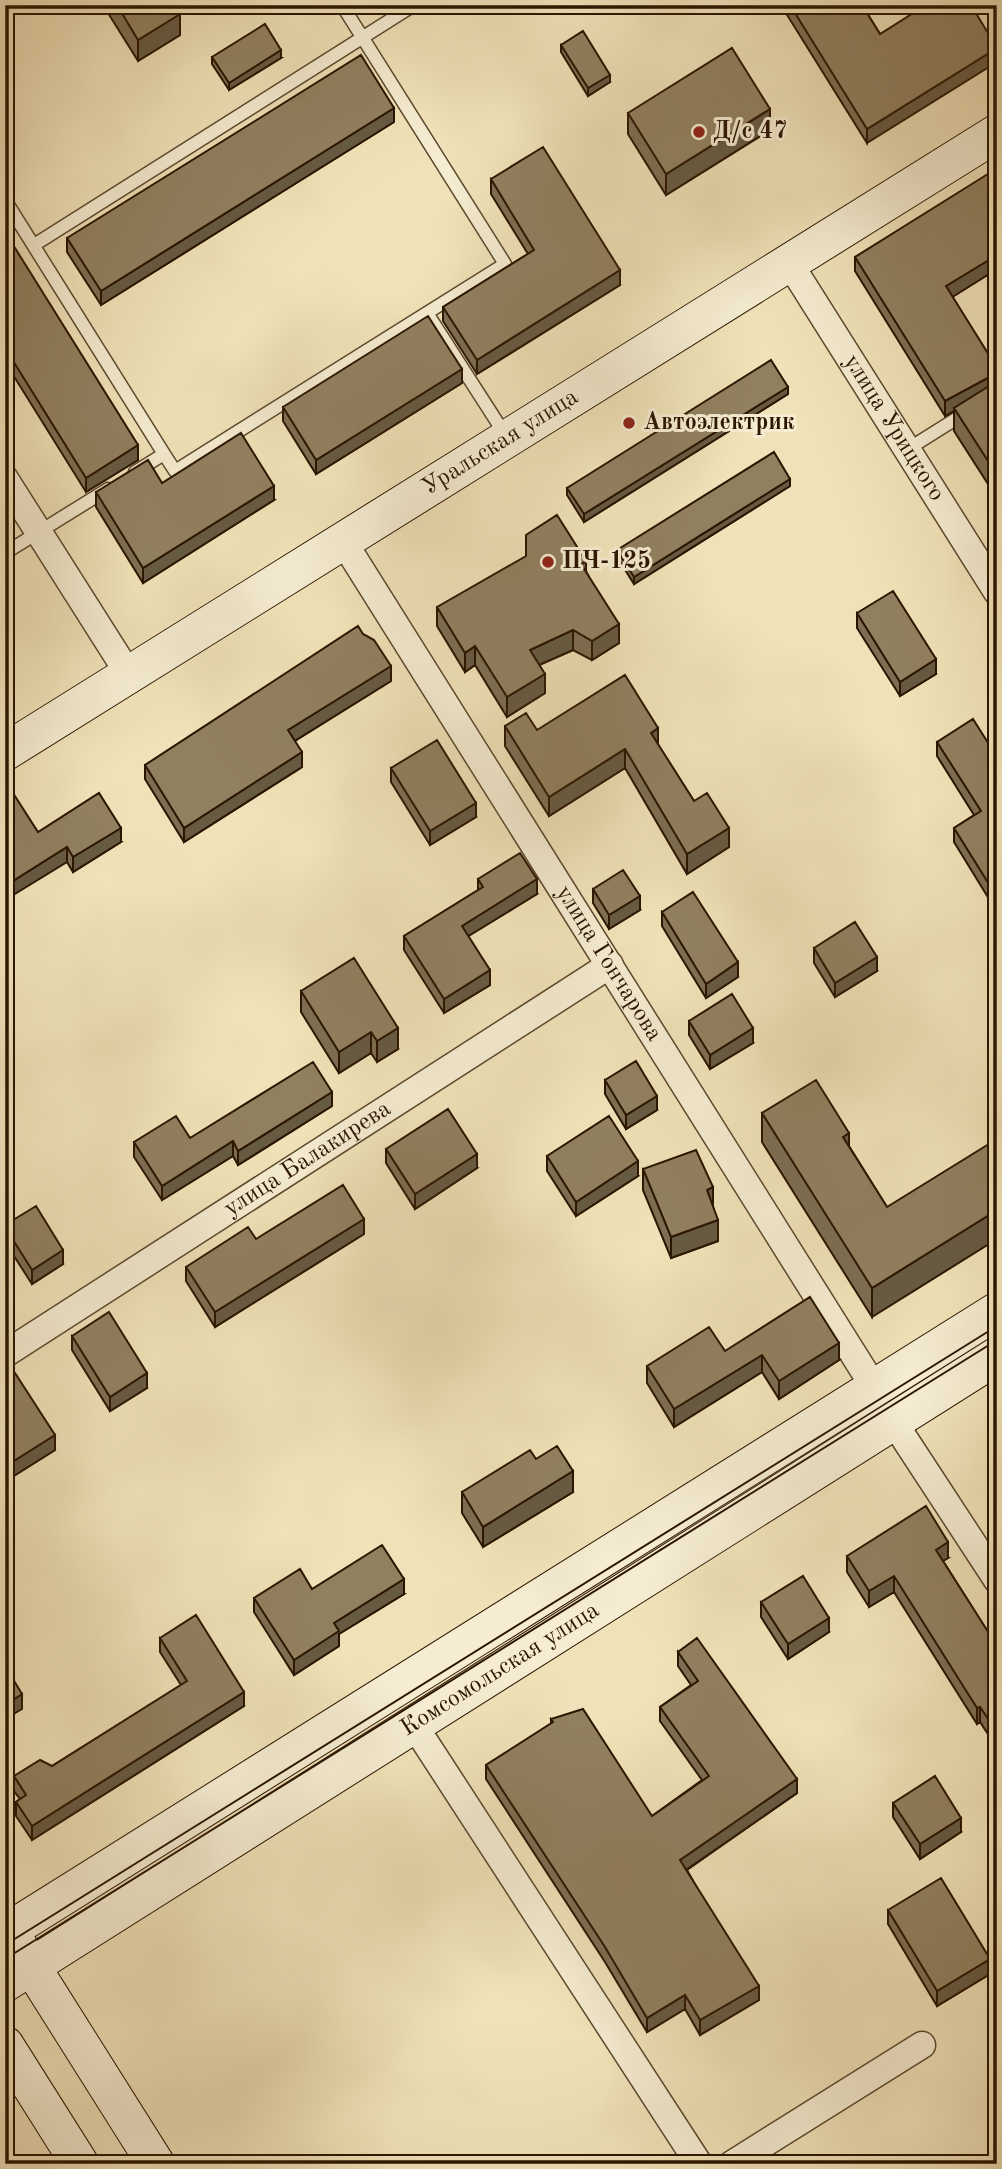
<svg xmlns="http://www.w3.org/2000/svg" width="1002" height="2169" viewBox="0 0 1002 2169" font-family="'Old Standard TT',serif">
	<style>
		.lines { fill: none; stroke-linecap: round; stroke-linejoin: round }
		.lane-casing { stroke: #5c482e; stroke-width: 15 }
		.street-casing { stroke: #5c482e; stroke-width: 29 }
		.secondary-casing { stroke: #2b1500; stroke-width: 39 }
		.lane { stroke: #f5ecd1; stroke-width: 12 }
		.street { stroke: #f5ecd1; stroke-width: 26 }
		.secondary { stroke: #f5ecd1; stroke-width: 37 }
		.tram { stroke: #2b1500; stroke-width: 2 }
		.wall { fill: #7d6e53; stroke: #2b1500; stroke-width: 2 }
		.shaded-wall { fill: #665a43; stroke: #2b1500; stroke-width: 2 }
		.building { fill: #918060; stroke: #2b1500; stroke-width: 2 }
		.poi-dot { fill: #8f2418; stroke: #f5ecd1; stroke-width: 2.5 }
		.labels { text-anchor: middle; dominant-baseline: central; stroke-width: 6; stroke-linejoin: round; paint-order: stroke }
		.poi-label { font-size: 24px; font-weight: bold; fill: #2b1500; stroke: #f5ecd1; text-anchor: start }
		.street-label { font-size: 24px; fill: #2b1500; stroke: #f5ecd1 }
	</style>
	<rect width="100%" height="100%" fill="#f0e2b8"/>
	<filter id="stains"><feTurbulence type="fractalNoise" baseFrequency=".00286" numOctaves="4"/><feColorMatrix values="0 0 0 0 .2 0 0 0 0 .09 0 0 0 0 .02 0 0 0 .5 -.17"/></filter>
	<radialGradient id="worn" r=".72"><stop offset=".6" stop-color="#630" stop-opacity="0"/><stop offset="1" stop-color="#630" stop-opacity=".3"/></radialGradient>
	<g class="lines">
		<defs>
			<path id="lane" d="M996 5 997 7
				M5 200 164 454
				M34 245 414 5
				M427 313 506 436
				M908 449 967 412
				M135 472 164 454 175 471 505 264 342 5
				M5 553 108 489"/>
			<g id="street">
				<path id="s1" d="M790 264 997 592"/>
				<path d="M5 479 128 673"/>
				<path id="s2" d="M343 541 874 1387"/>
				<path id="s3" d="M5 1354 610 965"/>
				<path d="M893 1421 997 1580"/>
				<path d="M414 1725 699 2164"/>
				<path d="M732 2164 922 2045"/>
			</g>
			<g id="secondary">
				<path id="s4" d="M5 752 997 133"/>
				<path d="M5 1933 997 1311"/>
				<path d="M18 1945 156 2164"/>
				<path id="s5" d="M5 1983 997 1356"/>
				<path d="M5 2045 80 2164"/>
			</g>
		</defs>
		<use href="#lane" class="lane-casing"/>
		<use href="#street" class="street-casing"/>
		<use href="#secondary" class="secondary-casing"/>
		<use href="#lane" class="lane"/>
		<use href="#street" class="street"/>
		<use href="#secondary" class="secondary"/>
		<path class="tram" d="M5 1945 997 1326
			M5 1959 997 1340"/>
	</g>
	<path class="wall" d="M103 5H175L180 35 138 61Z
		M784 5H862L880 34 867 143 784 10Z
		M561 45 610 82 588 96 561 52Z
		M212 57 281 58 229 90 212 64Z
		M628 113 770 130 666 195 628 134Z
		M394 122 101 305 67 252V238Z
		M491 179 620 285 477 374 443 321V307L528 254 491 194Z
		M997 181V269L952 297 997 368V498L954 431V411L945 416 855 271V257Z
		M5 232 138 460 86 492 5 362Z
		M462 383 316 474 283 421V407Z
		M788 394 584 522 567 495V488Z
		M790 486 634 584 617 557V550Z
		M96 492 274 500 143 583 96 507Z
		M586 571 619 643 592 660 573 650 539 665 545 693 507 717 475 665 465 672 437 626V607Z
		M857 613 936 674 900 696 857 628Z
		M391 681 295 741 302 767 184 842 145 779V765Z
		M505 726 658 745 694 801 729 847 687 874 625 768 549 816 505 746Z
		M937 742 997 757V912L954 842V828L974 815 937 756Z
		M391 768 476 817 430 845 391 782Z
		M38 832 121 842 73 872 67 862Z
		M478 879 537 894 468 936 490 985 444 1013 404 950V936L478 890Z
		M593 889 640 910 609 929 593 903Z
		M662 912 738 977 706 998 662 926Z
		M814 948 877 971 835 997 814 963Z
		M301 991 398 1049 377 1062 371 1053 339 1073 301 1012Z
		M689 1021 753 1043 710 1069 689 1035Z
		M605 1080 657 1110 626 1129 605 1094Z
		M332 1106 238 1165 233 1156 162 1200 134 1157V1142L190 1138Z
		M762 1113 849 1146 887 1207 872 1317 762 1142Z
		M386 1149 477 1168 415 1209 386 1163Z
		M547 1156 638 1176 576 1216 547 1171Z
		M643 1169 713 1206 718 1241 671 1258 643 1190Z
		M5 1225 63 1264 32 1284 5 1242Z
		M364 1234 215 1327 186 1281V1267Z
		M72 1336 147 1388 110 1411 72 1350Z
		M725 1351 839 1360 779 1399 762 1372 674 1427 647 1383V1366Z
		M5 1379 55 1450 9 1479 5 1473Z
		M536 1459 573 1492 483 1547 462 1513V1492Z
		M847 1556 948 1558 943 1561 997 1646V1748L980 1722 977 1724 894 1592 869 1607 847 1572Z
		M312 1589 404 1594 339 1634V1646L294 1675 254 1612V1598Z
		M761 1602 829 1632 788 1659 761 1617Z
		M160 1638 244 1706 32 1840 16 1816V1802L20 1799 14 1791V1776L52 1766 181 1685 160 1652Z
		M678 1652 797 1793 687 1870 759 2000 700 2035 685 2009 647 2032 605 1962 486 1779V1765L551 1724V1719L652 1816 702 1780 660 1721V1707L691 1685 678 1666Z
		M893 1803 961 1832 920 1859 893 1817Z
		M888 1910 990 1974 937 2006 888 1924Z"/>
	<path class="shaded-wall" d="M180 14V35L138 61V40Z
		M997 48V62L867 143V129Z
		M281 50V58L229 90V83Z
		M610 75V82L588 96V88Z
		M394 108V122L101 305V291Z
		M770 109V130L666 195V174Z
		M997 255V269L946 301V286Z
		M620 270V285L477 374V360Z
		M462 369V383L316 474V460Z
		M997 373V387L954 408V411L945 416V401Z
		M788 387V394L584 522V514Z
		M138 445V460L86 492V478Z
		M790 479V486L634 584V577Z
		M274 486V500L143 583V568Z
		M586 561V580L581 564Z
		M10 606V642L5 645V609Z
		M619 624V643L592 660V641Z
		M573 630V650L530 669V650Z
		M475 646V665L465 672V653Z
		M936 659V674L900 696V682Z
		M391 666V681L288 745V730Z
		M545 674V693L507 717V697Z
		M658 728V747L651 733Z
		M625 749V768L549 816V797Z
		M302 752V767L184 842V828Z
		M476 803V817L430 845V831Z
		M121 828V842L73 872V857Z
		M729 828V847L687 874V854Z
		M67 847V862L5 900V886Z
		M537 879V894L462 940V926Z
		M640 896V910L609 929V915Z
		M877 957V971L835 997V983Z
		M738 962V977L706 998V984Z
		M490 970V985L444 1013V999Z
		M398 1028V1049L377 1062V1041Z
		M753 1028V1043L710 1069V1055Z
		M371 1032V1053L339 1073V1052Z
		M332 1092V1106L238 1165V1151Z
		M657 1096V1110L626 1129V1115Z
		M849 1133V1162L843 1137Z
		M233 1141V1156L162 1200V1186Z
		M477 1154V1168L415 1209V1194Z
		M638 1161V1176L576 1216V1202Z
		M713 1187V1208L707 1190Z
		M997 1210V1239L872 1317V1288Z
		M364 1219V1234L215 1327V1312Z
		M718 1220V1241L671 1258V1237Z
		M63 1250V1264L32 1284V1270Z
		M839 1343V1360L779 1399V1381Z
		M762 1355V1372L674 1427V1409Z
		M147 1373V1388L110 1411V1397Z
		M55 1435V1450L9 1479V1464Z
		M573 1471V1492L483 1547V1527Z
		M948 1542V1558L936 1565V1550Z
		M894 1576V1592L869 1607V1591Z
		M404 1579V1594L339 1634V1646L294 1675V1660L334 1623Z
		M829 1618V1632L788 1659V1644Z
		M244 1692V1706L32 1840V1826Z
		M22 1694V1709L5 1719V1705Z
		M980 1707V1722L977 1724V1708Z
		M797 1779V1793L680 1874V1860Z
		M961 1818V1832L920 1859V1844Z
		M990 1959V1974L937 2006V1991Z
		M759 1986V2000L700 2035V2020Z
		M685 1995V2009L647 2032V2018Z"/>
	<path class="building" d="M117 5H175L180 14 138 40Z
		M790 5H862L880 34 926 5H971L997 48 867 129Z
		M265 24 281 50 229 83 212 57Z
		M583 31 610 75 588 88 561 45Z
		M732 48 770 109 666 174 628 113Z
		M361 55 394 108 101 291 67 238Z
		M543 147 620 270 477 360 443 307 534 250 491 179Z
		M991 172 997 181V255L946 286 997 368V373L945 401 855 257Z
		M5 232 138 445 86 478 5 348Z
		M428 316 462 369 316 460 283 407Z
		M771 360 788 387 584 514 567 488Z
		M997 381V475L954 408Z
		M241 433 274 486 143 568 96 492 148 460 162 483Z
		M774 452 790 479 634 577 617 550Z
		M557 515 586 561 581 564 619 624 592 641 573 630 530 650 545 674 507 697 475 646 465 653 437 607 526 556V535Z
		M893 591 936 659 900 682 857 613Z
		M5 599 10 606 5 609Z
		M358 626 363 634 374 640 391 666 288 730 302 752 184 828 145 765Z
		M625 675 658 728 651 733 694 801 707 793 729 828 687 854 625 749 549 797 505 726 526 713 537 730Z
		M973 719 997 757V897L954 828 981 811 937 742Z
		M437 740 476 803 430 831 391 768Z
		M13 793 38 832 99 793 121 828 73 857 67 847 5 886V798Z
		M520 853 537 879 462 926 490 970 444 999 404 936 483 887 478 879Z
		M623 870 640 896 609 915 593 889Z
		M693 892 738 962 706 984 662 912Z
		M855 922 877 957 835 983 814 948Z
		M354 958 398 1028 377 1041 371 1032 339 1052 301 991Z
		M732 994 753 1028 710 1055 689 1021Z
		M636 1061 657 1096 626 1115 605 1080Z
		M313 1062 332 1092 238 1151 233 1141 162 1186 134 1142 176 1116 190 1138Z
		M816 1080 849 1133 843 1137 887 1207 997 1139V1210L872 1288 762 1113Z
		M448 1109 477 1154 415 1194 386 1149Z
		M609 1116 638 1161 576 1202 547 1156Z
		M696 1150 713 1187 707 1190 718 1220 671 1237 643 1169Z
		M343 1185 364 1219 215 1312 186 1267 248 1227 256 1239Z
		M36 1206 63 1250 32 1270 5 1227V1225Z
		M810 1297 839 1343 779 1381 762 1355 674 1409 647 1366 709 1327 725 1351Z
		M109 1312 147 1373 110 1397 72 1336Z
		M15 1373 55 1435 9 1464 5 1459V1379Z
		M557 1446 573 1471 483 1527 462 1492 530 1450 536 1459Z
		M926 1506 948 1542 936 1550 997 1646V1732L980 1707 977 1708 894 1576 869 1591 847 1556Z
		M382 1545 404 1579 334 1623 339 1631 294 1660 254 1598 300 1569 312 1589Z
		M803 1576 829 1618 788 1644 761 1602Z
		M196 1615 244 1692 32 1826 16 1802 26 1795 14 1776 40 1760 52 1766 187 1681 160 1638Z
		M697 1638 797 1779 680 1860 759 1986 700 2020 685 1995 647 2018 605 1947 486 1765 553 1722 551 1719 583 1709 652 1816 709 1776 660 1707 698 1681 678 1652Z
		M5 1666 22 1694 5 1705Z
		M935 1776 961 1818 920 1844 893 1803Z
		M941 1878 990 1959 937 1991 888 1910Z"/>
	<g class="poi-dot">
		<circle cx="699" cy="132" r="7"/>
		<circle cx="629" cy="423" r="7"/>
		<circle cx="548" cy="562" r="7"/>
	</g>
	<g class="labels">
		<g class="poi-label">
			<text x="713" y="132">Д/с 47</text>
			<text x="643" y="423">Автоэлектрик</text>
			<text x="562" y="562">ПЧ-125</text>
		</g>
		<g class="street-label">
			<text stroke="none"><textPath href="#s1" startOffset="194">улица Урицкого</textPath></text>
			<text stroke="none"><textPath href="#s4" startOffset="584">Уральская улица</textPath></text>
			<text stroke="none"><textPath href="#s2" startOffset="499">улица Гончарова</textPath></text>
			<text stroke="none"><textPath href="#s3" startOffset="360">улица Балакирева</textPath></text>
			<text stroke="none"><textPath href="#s5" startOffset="586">Комсомольская улица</textPath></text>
		</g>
	</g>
	<rect width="1002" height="2169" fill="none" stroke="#f0e2b8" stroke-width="28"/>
	<rect x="7" y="7" width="988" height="2155" fill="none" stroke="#2b1500" stroke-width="3.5"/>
	<rect x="14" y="14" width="974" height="2141" fill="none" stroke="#2b1500" stroke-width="2"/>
	<rect width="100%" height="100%" filter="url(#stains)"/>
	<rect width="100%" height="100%" fill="url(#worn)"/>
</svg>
